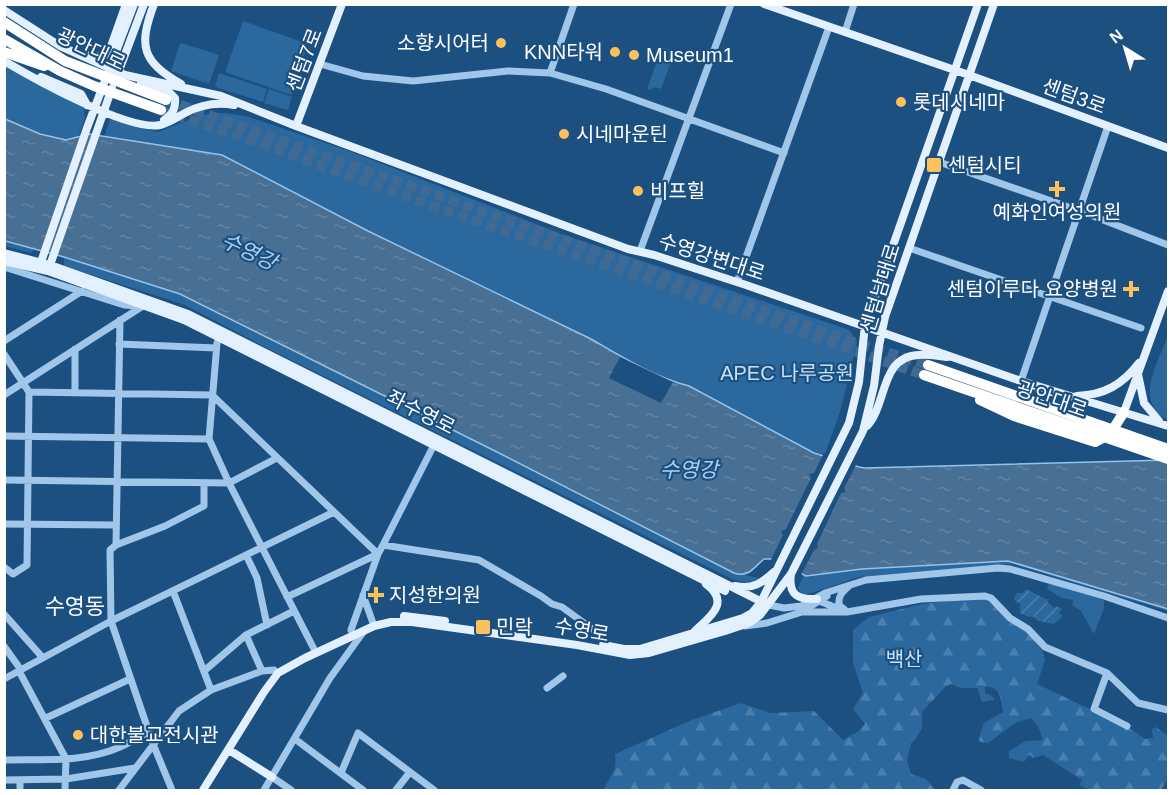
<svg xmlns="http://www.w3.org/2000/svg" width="1173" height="795" viewBox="0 0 1173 795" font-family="Helvetica,'Noto Sans KR',sans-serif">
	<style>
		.green { fill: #2b689e }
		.forest { fill: url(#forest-firs) }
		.garden { fill: url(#garden-furrows) }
		.water { fill: url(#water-ripples); stroke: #93c3ec; stroke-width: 1.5 }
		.pier { fill: #1c5081 }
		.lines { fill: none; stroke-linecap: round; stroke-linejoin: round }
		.highway-tunnel { stroke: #3e6a94; stroke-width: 10; stroke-dasharray: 10 5; stroke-linecap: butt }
		.minor { stroke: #a0c7ea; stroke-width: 7 }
		.major { stroke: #e3f0fe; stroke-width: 8 }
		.highway { stroke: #fff; stroke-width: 10 }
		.poi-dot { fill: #fbc15d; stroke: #1c5081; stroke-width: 2 }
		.labels { text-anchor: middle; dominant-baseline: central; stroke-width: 4.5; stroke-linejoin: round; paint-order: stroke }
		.poi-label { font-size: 20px; fill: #fff; stroke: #1c5081; text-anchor: start }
		.street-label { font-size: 20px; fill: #fff; stroke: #1c5081 }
		.park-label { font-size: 20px; fill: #c4e0f7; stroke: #1c5081 }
		.water-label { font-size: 21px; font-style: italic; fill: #abd1f2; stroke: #1c5081 }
		.quarter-label { font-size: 22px; fill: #fff; stroke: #1c5081 }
	</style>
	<defs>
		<pattern id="forest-firs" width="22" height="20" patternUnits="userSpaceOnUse" patternTransform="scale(1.5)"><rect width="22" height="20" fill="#2b689e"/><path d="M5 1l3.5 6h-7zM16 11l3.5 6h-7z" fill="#4b7fad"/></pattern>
		<pattern id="garden-furrows" width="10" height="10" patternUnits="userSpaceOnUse" patternTransform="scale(1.5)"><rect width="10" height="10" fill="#2b689e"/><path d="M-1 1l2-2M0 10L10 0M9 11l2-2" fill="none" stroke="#4b7fad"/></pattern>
		<pattern id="water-ripples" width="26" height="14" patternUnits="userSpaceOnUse" patternTransform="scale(1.5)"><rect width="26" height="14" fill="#486f94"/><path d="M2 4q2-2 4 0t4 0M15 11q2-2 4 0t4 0" fill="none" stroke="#6385a4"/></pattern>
	</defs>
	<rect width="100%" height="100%" fill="#1c5081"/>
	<path class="green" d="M243 21 308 44 291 95 225 72Z
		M182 43 219 55 209 84 171 71 180 44Z
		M662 47 675 51 661 89 655 87 649 90 647 89Z
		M4 66 83 104 85 118 41 240 31 253 5 246Z
		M219 73 267 89 263 102 215 87Z
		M269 89 292 97 288 110 264 103Z
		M223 113 246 116 349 151 567 236 847 329 851 332 857 343 840 412 825 454 815 453 394 244 222 155 103 140 111 117 131 126 158 132 201 115Z
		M64 249 188 293 739 574 759 578 757 581 744 582 732 579 263 346 185 305 64 266Z
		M1168 336V420C1133 403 1158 362 1168 336Z
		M1009 555 1168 601V611L1012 564 859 577 806 595 801 594 798 588 806 570Z
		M1049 583 1096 596 1104 601V608L1094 634 1081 611 1072 605 1073 600 1062 598 1047 589Z"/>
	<path class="forest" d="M970 598H987L1029 633 1042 650 1045 660 1037 684 1128 727 1145 739 1153 738 1152 729 1156 727 1168 736V778L1161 790H1089L1079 785 1082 780 1043 755 1032 758 1031 755 1028 756 1024 762 1009 758V751L1026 741 1043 740 1038 726 1031 718 1015 723 988 743 981 742 978 740 984 723 1003 712C1001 700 1001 686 985 687V693L991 695 994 700 982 702 977 688H961L951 684 945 687 922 712V728L918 735 911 743 907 760 911 774 926 779 935 790H604C610 774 618 773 615 754L692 720 741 703 770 713 814 711 843 740 859 731 865 724 853 709 863 693 853 662V630L869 617 922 604Z"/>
	<path class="garden" d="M1026 589 1046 599H1049L1047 602 1054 608 1056 606 1062 609 1059 613 1063 616 1054 624 1038 621 1032 616 1029 617 1020 613V603L1016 602 1014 599 1017 593H1023Z"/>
	<path class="water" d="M5 119 40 134 66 140 89 134 222 155 368 231 591 339C622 357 654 377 689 386L814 453 859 467 865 468 1168 460V609L1008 561 862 569 806 576 772 559H764C754 567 749 578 734 573L495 451 180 294 64 257 5 241Z"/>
	<path class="pier" d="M620 357 673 382 661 403 609 378Z
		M824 453 857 463 844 488 846 492 841 493 817 544 818 548 814 550 800 577 770 562 783 535 781 531 786 529 811 478 809 474 814 473Z"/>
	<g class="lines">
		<path class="highway-tunnel" d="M166 100 857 343 928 365
			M161 110 248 139 430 205 924 375"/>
		<path class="minor" d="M845 32 854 4
			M320 64 363 76 413 81 508 71 550 73 606 89 784 153
			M550 73 574 4
			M939 162 1080 211 1168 245
			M909 248 1141 328
			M640 251 731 4
			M4 267 124 305 138 306
			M737 282 829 27
			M120 320 116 545 110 550 111 621 153 744 172 790
			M221 333 217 343 209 439 229 483 316 653
			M4 341 82 291
			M119 344 216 348
			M4 354 29 392 212 395 378 554
			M1021 381 1108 126
			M75 392V349
			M4 395 146 304
			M4 436 209 439
			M4 480 229 483 277 458
			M4 524 116 525
			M116 545 165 526 204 506V483
			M383 545 436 441
			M246 555 257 578 267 625
			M4 567 13 574 27 565 29 392
			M173 591 211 690
			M363 595 374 626
			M287 597 378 554
			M819 601 842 610
			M769 605 784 608 801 606 825 593 866 580 998 568 1010 569 1104 596 1168 618
			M803 611 827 596
			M847 612 839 605C838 596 842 592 849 586
			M4 614 43 658
			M745 626 767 623 802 612H847L921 599 985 596 991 598 1010 618 1028 629 1045 647 1107 673 1138 703 1168 710
			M351 630 378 554 383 545 479 560 541 596 552 604 562 607 595 631 609 648
			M246 635 262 671
			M4 646 21 670
			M19 671 66 759 65 790
			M204 671 246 635 294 611
			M1107 673 1094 709 1127 726
			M4 679 111 621 334 512
			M547 688 563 676
			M46 718 130 679
			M295 739 363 790
			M4 760C42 759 84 763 120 747 129 743 139 737 149 732
			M341 773 358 733 434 790
			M272 777 291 790
			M4 780 66 779 135 768
			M20 790V781
			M119 790 179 711 211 690 262 671 274 670
			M264 790 330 678 364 631
			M396 790 410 772
			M953 790 957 782 963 780 981 790"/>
		<path class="major" d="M154 4C138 47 142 61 181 84
			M764 4 969 75 1168 148
			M4 10 60 46 125 75 221 96 296 126 628 249 654 255 746 285 1021 381 1168 426
			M90 55 103 57 109 52 126 4
			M4 61C33 78 129 132 160 125 169 123 177 117 185 113 200 105 217 102 234 105
			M117 76 144 4
			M41 77 81 94 87 105
			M141 83 170 93 175 98C176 108 173 114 164 120
			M296 126 342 4
			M4 253 50 265 188 314 766 604
			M4 261 48 271 184 320 725 591
			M40 265 87 128 134 4
			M49 268 112 88
			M1138 374 1144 403 1159 421
			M1077 396C1104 395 1122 385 1139 363
			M1124 412 1168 291
			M867 426C887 405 880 357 918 355 927 354 938 356 947 357
			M791 574C788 595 798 600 817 599
			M735 586C752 590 762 583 774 572
			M404 616 445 621
			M694 632C708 618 732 603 706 584
			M603 645 624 649H640L743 618 752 613 761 602 849 423 859 382 865 325 978 4
			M229 750 272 777
			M203 790 264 692 278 673 305 658 374 626 391 622H412L577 645 630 655 649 653 725 631 749 623 760 615 791 574 863 431 874 386 879 346 885 317 994 4"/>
		<path class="highway" d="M4 22 65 61 166 100
			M4 39 60 71 94 86 161 110
			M4 52 44 66
			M928 365 1168 449
			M924 375 1168 459
			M980 400 1014 416 1095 442 1110 434 1124 412"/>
	</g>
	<g class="poi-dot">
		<circle cx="501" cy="43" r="6"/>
		<circle cx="615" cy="52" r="6"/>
		<circle cx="634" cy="55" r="6"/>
		<circle cx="901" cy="102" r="6"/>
		<circle cx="564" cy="134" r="6"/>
		<rect x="926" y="157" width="16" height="16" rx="3"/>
		<path d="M1054 180h6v6h6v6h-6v6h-6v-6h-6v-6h6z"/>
		<circle cx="638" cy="191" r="6"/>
		<path d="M1128 280h6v6h6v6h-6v6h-6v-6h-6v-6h6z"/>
		<path d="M373 586h6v6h6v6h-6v6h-6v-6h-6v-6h6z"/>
		<rect x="475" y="619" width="16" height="16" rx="3"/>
		<circle cx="78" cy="735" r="6"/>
	</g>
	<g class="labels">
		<g class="poi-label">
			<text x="489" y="43" text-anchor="end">소향시어터</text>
			<text x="603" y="52" text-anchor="end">KNN타워</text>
			<text x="646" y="55">Museum1</text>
			<text x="913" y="102">롯데시네마</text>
			<text x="576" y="134">시네마운틴</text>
			<text x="948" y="165">센텀시티</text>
			<text x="650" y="191">비프힐</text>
			<text x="1057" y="212" text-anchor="middle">예화인여성의원</text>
			<text x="1118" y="289" text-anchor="end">센텀이루다 요양병원</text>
			<text x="389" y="595">지성한의원</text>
			<text x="496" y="627">민락</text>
			<text x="90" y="735">대한불교전시관</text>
		</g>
		<g class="street-label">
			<text transform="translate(91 49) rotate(25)">광안대로</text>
			<text transform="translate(304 60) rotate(-69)">센텀7로</text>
			<text transform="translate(1074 96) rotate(20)">센텀3로</text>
			<text transform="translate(712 257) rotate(18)">수영강변대로</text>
			<text transform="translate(880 288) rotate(-73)">센텀남대로</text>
			<text transform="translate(1052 399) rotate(19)">광안대로</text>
			<text transform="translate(421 412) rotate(27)">좌수영로</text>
			<text transform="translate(582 630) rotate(10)">수영로</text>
		</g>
		<g class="park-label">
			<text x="787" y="373">APEC 나루공원</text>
			<text x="904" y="659">백산</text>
		</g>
		<g class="water-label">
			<text transform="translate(249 251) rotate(26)">수영강</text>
			<text x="689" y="469">수영강</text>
		</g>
		<g class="quarter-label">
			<text x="75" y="606">수영동</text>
		</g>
	</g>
	<rect width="1173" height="795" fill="none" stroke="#ffffff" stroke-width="12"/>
	<g transform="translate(1125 48) rotate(323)" stroke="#1c5081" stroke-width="4.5" paint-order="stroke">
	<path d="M0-4.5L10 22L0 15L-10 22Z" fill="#ffffff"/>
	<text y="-9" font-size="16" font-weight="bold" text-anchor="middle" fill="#ffffff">N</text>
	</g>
</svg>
